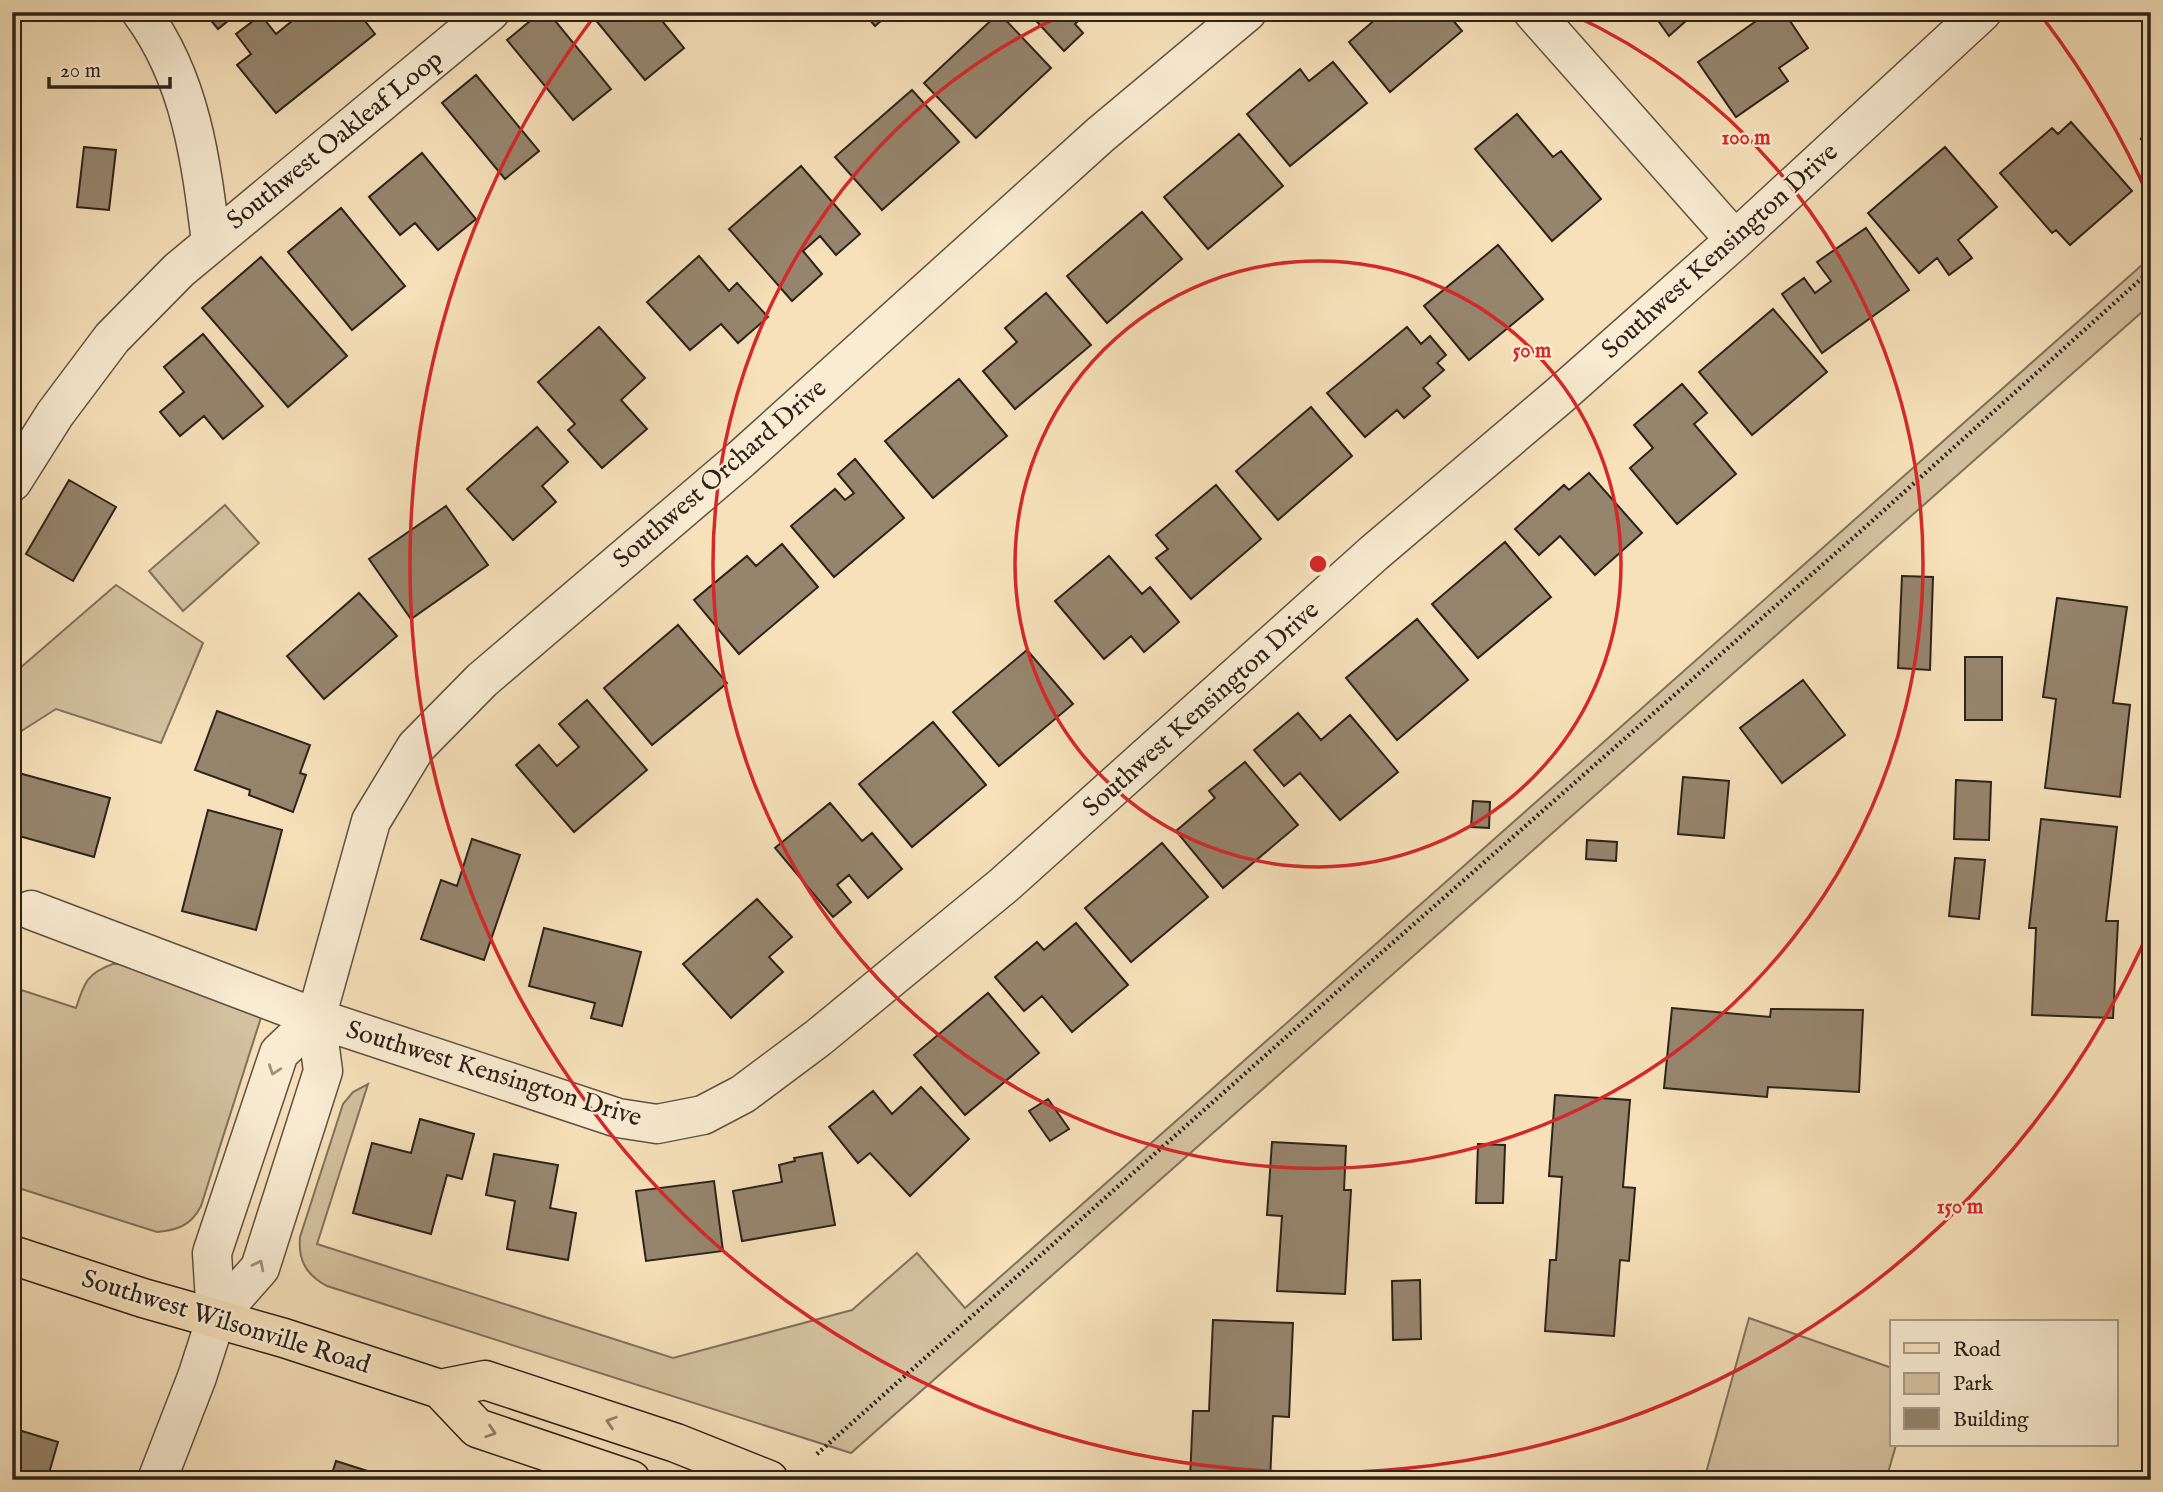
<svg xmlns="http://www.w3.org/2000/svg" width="2163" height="1492" viewBox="0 0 2163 1492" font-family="'IM FELL English',serif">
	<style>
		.green { fill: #d4c19f; stroke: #81725c; stroke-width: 2 }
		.building { fill: #96856d; stroke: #2e221a; stroke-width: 2 }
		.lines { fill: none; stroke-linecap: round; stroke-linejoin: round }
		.minor-casing { stroke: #605242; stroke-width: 41 }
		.major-casing { stroke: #2e221a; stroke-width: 41 }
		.path { stroke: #2e221a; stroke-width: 4.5; stroke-dasharray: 2 3.5; stroke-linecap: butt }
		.minor { stroke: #f9ecd2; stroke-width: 38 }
		.major { stroke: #f6e1ba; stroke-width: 38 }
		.oneway { stroke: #9e917f }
		.oneway2 { stroke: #92826a }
		.ring { fill: none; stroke: #d62828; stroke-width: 3.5 }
		.labels { text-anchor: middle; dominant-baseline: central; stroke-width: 5; stroke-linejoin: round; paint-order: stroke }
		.street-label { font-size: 26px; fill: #2e221a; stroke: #f9ecd2 }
		.centre { fill: #d62828; stroke: #f9ecd2; stroke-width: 3.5 }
		.ring-label { font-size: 21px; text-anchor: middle; font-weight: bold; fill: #d62828; stroke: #f9ecd2; stroke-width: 5; stroke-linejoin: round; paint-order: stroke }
	</style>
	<rect width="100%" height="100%" fill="#f6e1ba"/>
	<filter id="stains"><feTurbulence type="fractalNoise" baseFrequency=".00286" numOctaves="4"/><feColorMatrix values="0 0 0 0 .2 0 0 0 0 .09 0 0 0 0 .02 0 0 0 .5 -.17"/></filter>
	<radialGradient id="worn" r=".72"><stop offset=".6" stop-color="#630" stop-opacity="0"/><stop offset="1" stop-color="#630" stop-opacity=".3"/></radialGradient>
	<path class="green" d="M2151 257V304L851 1453 327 1286C306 1275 298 1260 300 1237L343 1104 353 1092 368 1084 317 1244 673 1358 852 1310 917 1253 965 1308Z
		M225 505 259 543 183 611 149 571Z
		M116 585 203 643 161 743 56 709 12 737V675Z
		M113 964H122L264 1008 201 1206C191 1226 177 1230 157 1232L12 1186V987L76 1008C84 983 87 973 113 964Z
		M1749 1318 1892 1368V1445H1896L1886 1480H1704Z"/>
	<path class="building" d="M204 12H239L218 29Z
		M303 12H358L375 34 276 113 237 65 251 54 236 34 261 15 276 34Z
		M541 12H548L611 89 573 120 507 40Z
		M589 12H655L684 48 645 80Z
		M863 12H891L875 26Z
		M1028 12H1087L1075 24 1083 33 1064 51Z
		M1384 12H1446L1462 31 1390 92 1349 42Z
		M1652 12H1696L1669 36Z
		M1769 12H1784L1808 48 1779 68 1788 81 1736 117 1698 62Z
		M999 13 1051 68 976 138 924 83Z
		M1333 62 1367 103 1290 166 1247 114 1300 69 1309 81Z
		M476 75 539 151 505 179 442 103Z
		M912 90 959 142 882 210 835 157Z
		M1517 114 1553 157 1561 151 1601 199 1552 241 1475 149Z
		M2151 115V142L2141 139Z
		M2071 122 2132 191 2070 245 2056 230 2052 233 2000 173 2052 128 2058 134Z
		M1239 134 1283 186 1208 249 1164 197Z
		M84 147 116 150 109 210 77 207Z
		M1945 147 1997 207 1958 240 1972 258 1949 275 1937 258 1919 273 1868 213Z
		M422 153 476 219 438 250 415 223 400 235 369 197Z
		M801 166 860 234 836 255 820 236 803 251 822 274 792 301 729 229Z
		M341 208 405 286 352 330 288 252Z
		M1142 212 1182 259 1107 323 1067 276Z
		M1866 228 1909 290 1822 353 1782 294 1804 278 1815 293 1831 281 1817 262Z
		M1498 245 1543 299 1469 360 1424 306Z
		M699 256 729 291 737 283 768 317 738 343 721 324 690 350 647 302Z
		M261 257 347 356 288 407 202 308Z
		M1046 293 1091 345 1015 409 983 371 1017 342 1005 328Z
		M1773 309 1827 372 1752 435 1699 372Z
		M599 327 645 378 621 400 647 429 602 468 568 430 575 424 538 382Z
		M1407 327 1421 344 1430 336 1446 355 1437 363 1444 370 1423 388 1430 396 1404 418 1397 410 1365 437 1327 393Z
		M203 334 263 406 223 439 204 416 180 436 160 412 184 392 164 367Z
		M959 379 1007 436 933 498 885 441Z
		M1682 384 1707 413 1694 424 1736 474 1677 524 1630 468 1653 448 1634 425Z
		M1311 407 1352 456 1278 520 1236 471Z
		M537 427 568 462 542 486 556 502 513 540 467 489Z
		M855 459 904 518 834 577 791 526 835 489 845 500 854 493 838 474Z
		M1589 473 1642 533 1595 575 1560 536 1539 555 1515 529 1564 485 1569 490Z
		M69 480 116 507 73 581 26 554Z
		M1216 485 1261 539 1191 599 1156 558 1168 549 1156 535Z
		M446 506 488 565 411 619 369 559Z
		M1505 542 1551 597 1478 658 1432 604Z
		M782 544 818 587 739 654 694 600 747 556 756 566Z
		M1109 556 1142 594 1150 587 1179 622 1144 652 1131 636 1104 659 1055 601Z
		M1902 576 1933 577 1930 670 1898 668Z
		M359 593 397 636 324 699 287 656Z
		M2057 598 2127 607 2113 703 2130 705 2120 797 2045 788 2056 699 2043 697Z
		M1417 619 1468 680 1397 740 1346 678Z
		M678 625 727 683 652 745 604 688Z
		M1027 650 1073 704 999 766 953 712Z
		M1965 657H2002V720H1965Z
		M1803 680 1845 735 1782 783 1740 728Z
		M587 700 647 770 574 832 516 765 539 745 557 766 579 747 559 724Z
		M217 711 310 745 300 773 306 775 293 812 249 795 250 790 195 770Z
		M1298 713 1321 740 1350 715 1398 772 1340 820 1300 773 1284 786 1254 750Z
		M933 722 986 785 912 847 859 784Z
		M1245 762 1298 825 1223 888 1176 831 1215 798 1209 791Z
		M15 772 110 798 94 857 12 834V780Z
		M1683 777 1729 781 1724 838 1678 834Z
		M1956 780 1991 782 1989 840 1954 839Z
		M1473 801 1490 802 1489 828 1471 827Z
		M830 803 862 841 872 833 902 869 868 898 849 875 837 885 851 902 833 917 775 848Z
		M208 810 282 830 256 930 182 911Z
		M2041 819 2117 827 2106 921H2118L2113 1018 2032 1015 2036 928H2029Z
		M472 839 520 855 484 960 421 939 441 880 457 886Z
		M1587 840 1617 842 1616 861 1586 859Z
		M1162 843 1208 897 1131 962 1085 908Z
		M1955 858 1985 860 1979 919 1949 916Z
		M757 899 792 937 769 957 783 972 731 1018 683 964Z
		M1076 923 1128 985 1072 1032 1042 996 1024 1011 995 977 1037 942 1044 950Z
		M544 928 641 952 622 1026 591 1018 595 1003 529 986Z
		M988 993 1039 1053 965 1115 914 1055Z
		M1672 1008 1770 1017 1771 1009 1863 1010 1859 1092 1768 1087 1767 1097 1664 1088Z
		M921 1087 969 1139 910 1196 870 1153 858 1163 829 1127 873 1091 892 1114Z
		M1555 1095 1630 1100 1623 1187 1635 1188 1629 1261 1620 1260 1614 1336 1545 1331 1550 1260H1556L1562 1177 1549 1176Z
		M1048 1099 1069 1129 1050 1141 1029 1111Z
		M420 1119 474 1134 462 1179 447 1175 431 1234 353 1213 372 1143 411 1153Z
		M1272 1142 1346 1146 1344 1190H1351L1345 1294 1277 1291 1282 1216 1267 1215Z
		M1478 1144 1505 1145 1503 1203H1476Z
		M822 1153 835 1225 742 1241 733 1191 782 1182 779 1165 795 1161 794 1158Z
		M494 1154 558 1165 550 1208 576 1213 568 1260 507 1249 515 1201 486 1195Z
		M714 1181 723 1251 646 1261 636 1191Z
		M1420 1280 1421 1339 1393 1340 1392 1281Z
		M1213 1320 1293 1323 1289 1417 1273 1416 1270 1480H1190L1193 1411H1209Z
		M12 1428 58 1442 47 1480H12Z
		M336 1461 396 1480H330Z"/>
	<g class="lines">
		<defs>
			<path id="minor" d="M141 12C191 79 201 161 211 242
				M1533 12 1735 240
				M12 482 55 414 112 338 179 270 490 12
				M31 910 316 1018 618 1118 657 1124 703 1115 743 1094 818 1038 1004 885 1374 553 1559 396 1735 240 1982 12
				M216 1318 260 1268 323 1071 316 1018 371 821 416 747 482 680 741 459 1100 135 1247 12
				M157 1480 197 1377 216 1318 212 1253 279 1053 316 1018"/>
			<path id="major" d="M12 1255 143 1298 284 1338 440 1389 477 1428 631 1480
				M440 1389 485 1380 676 1443 769 1480"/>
		</defs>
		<use href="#minor" class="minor-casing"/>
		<use href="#major" class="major-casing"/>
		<path class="path" d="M12 67 21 12
			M817 1454 1339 990 1862 530 2151 270"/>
		<use href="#minor" class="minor"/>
		<use href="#major" class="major"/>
	</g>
	<defs><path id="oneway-chevron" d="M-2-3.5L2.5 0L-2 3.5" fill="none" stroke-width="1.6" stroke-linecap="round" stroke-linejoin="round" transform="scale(1.75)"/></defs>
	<g class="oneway">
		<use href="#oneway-chevron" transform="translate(274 1070) rotate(109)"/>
		<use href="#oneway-chevron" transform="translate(259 1265) rotate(-63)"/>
	</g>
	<g class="oneway2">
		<use href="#oneway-chevron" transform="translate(611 1422) rotate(-162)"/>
		<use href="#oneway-chevron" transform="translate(491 1432) rotate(18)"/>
	</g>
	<g class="ring">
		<circle cx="1318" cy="564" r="303"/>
		<path d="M1569 13A605 605 0 1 1 1067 13"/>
		<path d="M2151 926A908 908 0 1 1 593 18M2043 18A908 908 0 0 1 2151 202"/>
	</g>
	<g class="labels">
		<g class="street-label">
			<text transform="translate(335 140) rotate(-39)">Southwest Oakleaf Loop</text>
			<text transform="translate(1720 251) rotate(-42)">Southwest Kensington Drive</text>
			<text transform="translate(720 474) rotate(-41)">Southwest Orchard Drive</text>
			<text transform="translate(1201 709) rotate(-42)">Southwest Kensington Drive</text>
			<text transform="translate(494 1074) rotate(17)">Southwest Kensington Drive</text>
			<text transform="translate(226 1322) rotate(17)">Southwest Wilsonville Road</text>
		</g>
	</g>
	<circle cx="1318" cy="564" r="10" class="centre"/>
	<g class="ring-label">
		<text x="1746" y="144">100 m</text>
		<text x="1532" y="357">50 m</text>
		<text x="1960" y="1213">150 m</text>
	</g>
	<rect width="2163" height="1492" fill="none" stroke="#f6e1ba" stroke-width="42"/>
	<rect x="14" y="14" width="2135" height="1464" fill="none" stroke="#2e221a" stroke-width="3.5"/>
	<rect x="21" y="21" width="2121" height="1450" fill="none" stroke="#2e221a" stroke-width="2"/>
	<rect x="1890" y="1320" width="228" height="126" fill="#f9ecd2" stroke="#a89b88" stroke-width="2"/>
	<rect x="1904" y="1343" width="35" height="10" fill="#f6e1ba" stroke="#a89b88" stroke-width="2"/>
	<text x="1953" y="1356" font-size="21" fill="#2e221a">Road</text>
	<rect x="1904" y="1373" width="35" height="21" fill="#d4c19f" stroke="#a89b88" stroke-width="2"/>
	<text x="1953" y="1390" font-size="21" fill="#2e221a">Park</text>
	<rect x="1904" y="1408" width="35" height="21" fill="#96856d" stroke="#a89b88" stroke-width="2"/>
	<text x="1953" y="1426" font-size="21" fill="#2e221a">Building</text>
	<path d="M49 77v10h121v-10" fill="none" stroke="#2e221a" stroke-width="3.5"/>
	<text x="60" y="77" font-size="21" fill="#2e221a" stroke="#f9ecd2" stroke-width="5" paint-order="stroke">20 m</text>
	<rect width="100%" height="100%" filter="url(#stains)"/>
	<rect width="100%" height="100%" fill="url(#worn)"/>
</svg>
